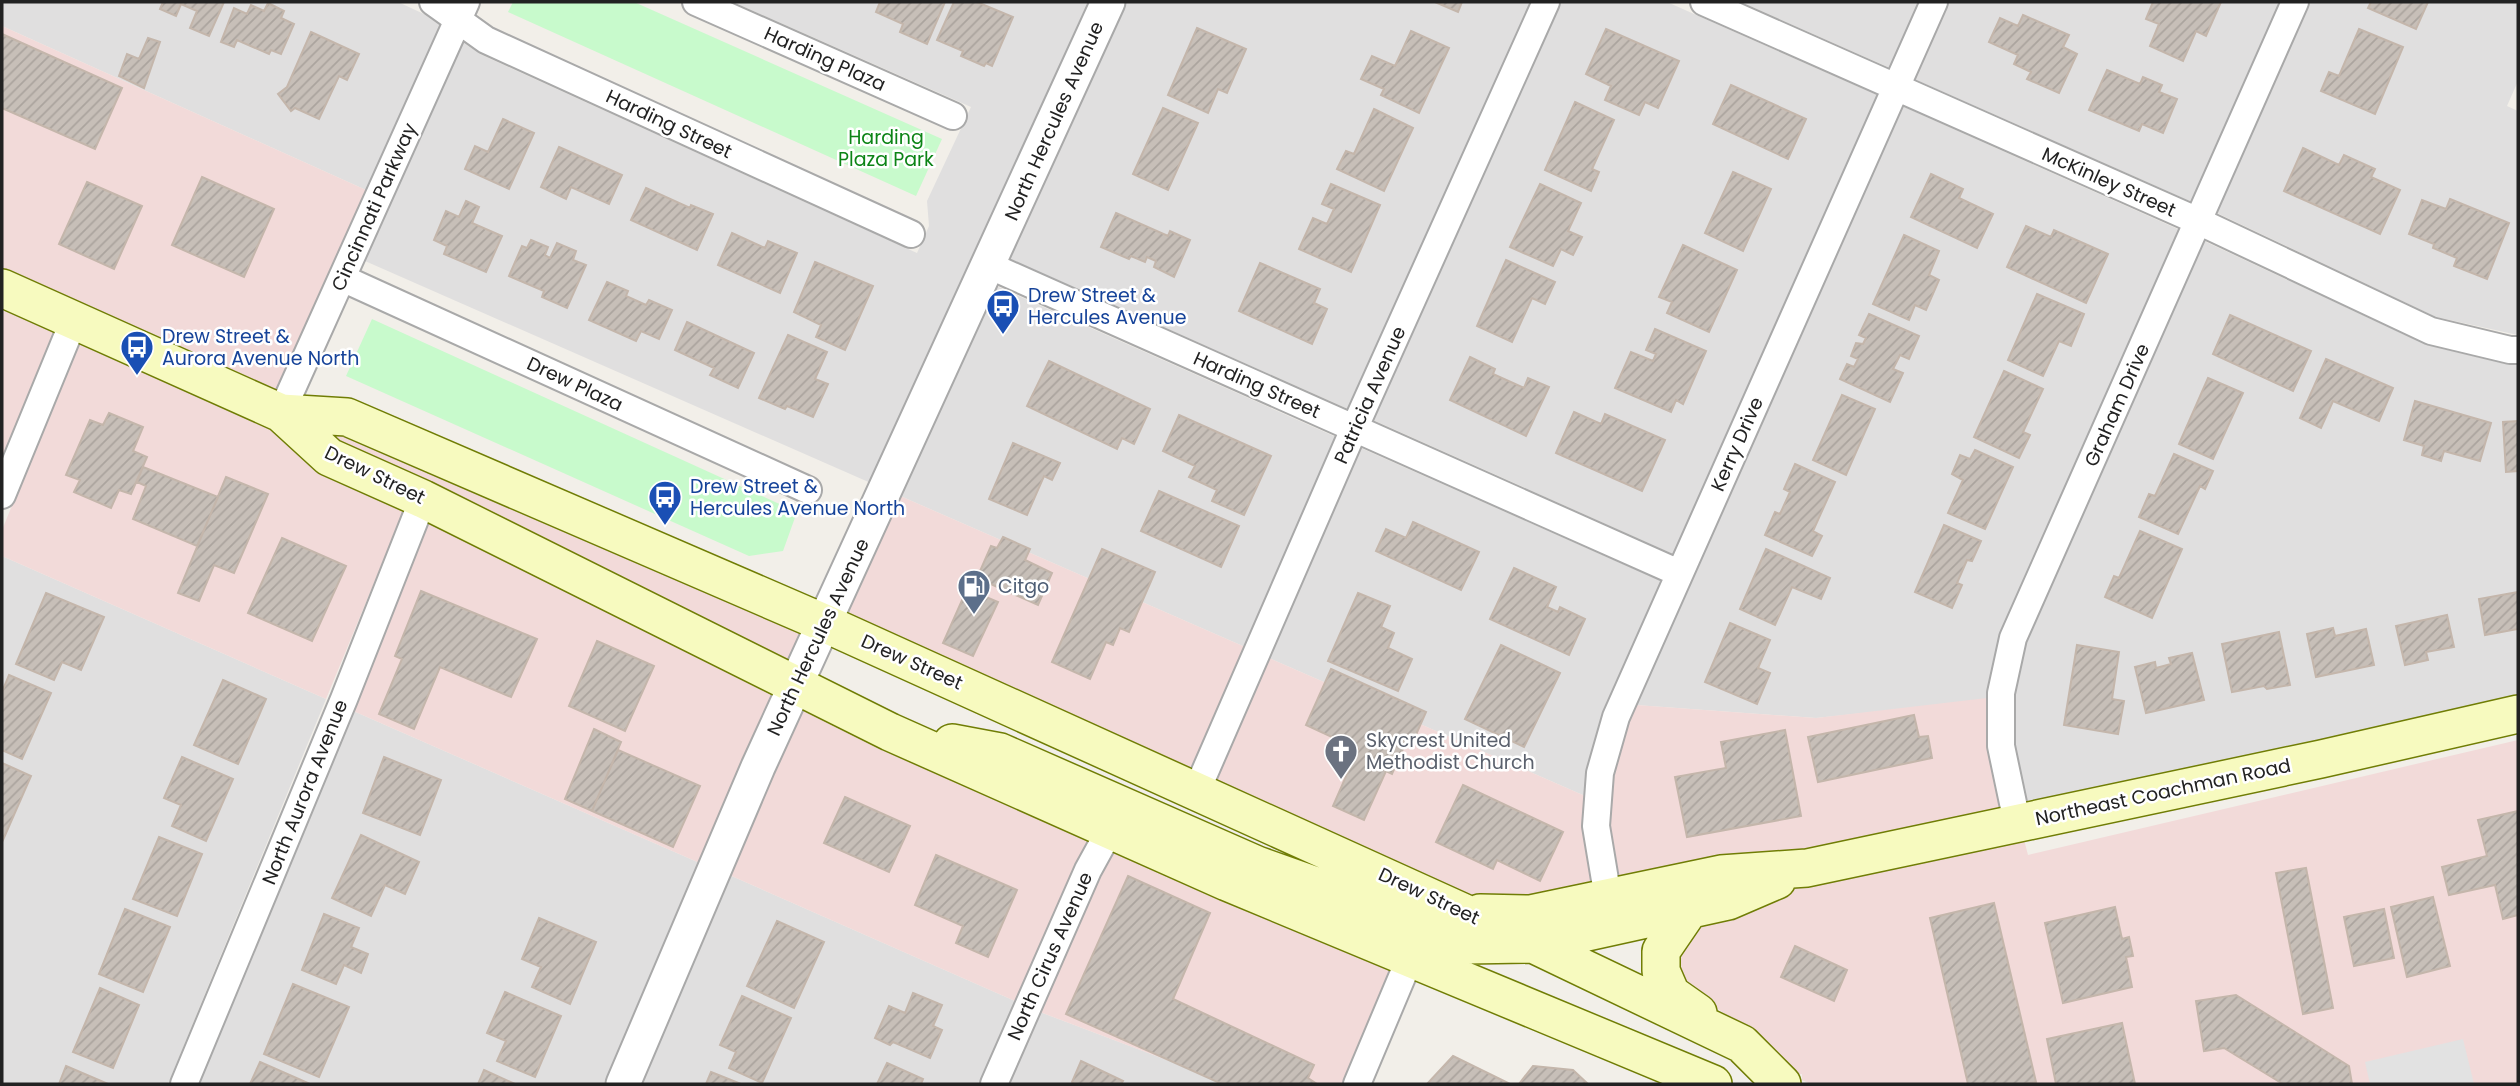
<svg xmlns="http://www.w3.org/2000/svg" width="2520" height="1086" viewBox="0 0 2520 1086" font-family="Poppins,sans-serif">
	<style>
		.residential { fill: #e0dfdf }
		.commercial { fill: #f2dad9 }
		.park { fill: #c8facc }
		.parking { fill: #e2e2e2 }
		.building { fill: url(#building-hatch); stroke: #c4b6ab; stroke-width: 2 }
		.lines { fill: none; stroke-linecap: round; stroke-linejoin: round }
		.minor-casing { stroke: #a9a9a9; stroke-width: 30 }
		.tertiary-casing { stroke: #a9a9a9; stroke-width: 37 }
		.secondary-casing { stroke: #707d05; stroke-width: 40 }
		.minor { stroke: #fff; stroke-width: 26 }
		.tertiary { stroke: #fff; stroke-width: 33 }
		.secondary { stroke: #f7fabf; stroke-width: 37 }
		.labels { text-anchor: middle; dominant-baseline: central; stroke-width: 5; stroke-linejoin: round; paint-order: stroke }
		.street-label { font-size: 19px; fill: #222; stroke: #fff }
		.park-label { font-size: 19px; fill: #0c8416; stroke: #fff }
		.transit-label { font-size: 19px; fill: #164399; stroke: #fff; text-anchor: start }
		.service-label { font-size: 19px; fill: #4e5e75; stroke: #fff; text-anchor: start }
		.worship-label { font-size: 19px; fill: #5b616d; stroke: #fff; text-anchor: start }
	</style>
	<defs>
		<pattern id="building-hatch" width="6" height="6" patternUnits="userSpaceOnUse" patternTransform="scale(1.75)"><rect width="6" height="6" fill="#c7bfb8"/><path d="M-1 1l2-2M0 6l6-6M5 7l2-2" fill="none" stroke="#aba49e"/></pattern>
	</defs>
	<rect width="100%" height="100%" fill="#f2efe9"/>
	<path class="residential" d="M2 2H398L424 14 441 26 366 190 2 26Z
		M733 2H1093L873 484 365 261 463 42 480 54 917 253 929 226 927 201 971 107Z
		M1123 2H1532L1348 409 1006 257Z
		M1561 2H1667L1877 95 1673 554 1373 420Z
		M1741 2H1919L1890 68Z
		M1948 2H2281L2192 202 1914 79Z
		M2310 2H2518V81L2507 106 2518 111V335L2436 317 2217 213Z
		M1902 106 2180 230 2001 633 1987 700 1816 718 1636 705Z
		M2204 241 2427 345 2506 364H2518V700L2028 805 2014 743 2015 693 2026 642Z
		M994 285 1336 437 1245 647 898 495Z
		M1361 448 1661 581 1603 714 1587 770 1585 796 1269 658Z
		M2 556 326 699 168 1084H2Z
		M351 710 702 864 609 1084H198Z
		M727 874 1015 1001 980 1084H638Z
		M1040 1012 1230 1084H1009Z"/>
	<path class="commercial" d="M2 26 366 190 275 394 2 271Z
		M2 304 56 328 2 460Z
		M80 339 266 423V427H274L405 508 326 699 2 556V530Z
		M322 430 343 432 805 631 789 665 336 444Z
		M898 495 1245 647 1191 771 842 614Z
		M429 519 777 693 702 864 351 710Z
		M1269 658 1585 796 1583 830 1592 887 1531 900 1469 898 1353 845V842L1342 840 1215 782Z
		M1987 698V747L2000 811 1817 851 1619 881 1610 824 1613 774 1629 721 1636 705 1816 718Z
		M801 704 1090 838 1075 865 1015 1001 727 874Z
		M2518 740V1084H1811L1802 1080V1074L1794 1075 1741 1025 1682 984 1674 955 1696 923 1731 915 1809 882 2023 836 2028 855Z
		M1115 849 1392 967 1342 1084H1230L1040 1012 1094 889Z"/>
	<path class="park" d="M513 2H634L942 139 916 196 508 12Z
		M372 319 797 512 783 551 749 556 346 376Z"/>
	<path class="parking" d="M2463 1039 2474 1084H2370L2365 1062Z"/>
	<path class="building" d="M163 2H224L209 36 190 28 197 11 181 4 176 16 160 9Z
		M880 2H945L927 44 900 32 903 24 876 12Z
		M954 2H977L1013 17 992 66 986 63 984 66 961 56 963 51 937 40Z
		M1435 2H1462L1458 12Z
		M2153 2H2221L2206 36 2196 31 2183 61 2150 46 2159 24 2146 19Z
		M2371 2H2428L2416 29 2368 8Z
		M268 3 284 11 281 18 294 24 281 54 271 50 269 54 237 40 234 47 221 42 234 8 247 14 251 5 264 11Z
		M2023 15 2069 35 2063 47 2077 54 2059 93 2027 79 2031 72 2014 64 2018 55 1989 42 2000 18 2018 26Z
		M1197 28 1246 49 1227 93 1218 89 1208 113 1168 95Z
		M1606 29 1679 61 1658 108 1645 102 1639 115 1605 100 1611 86 1586 74Z
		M2359 29 2403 47 2375 114 2321 91 2329 72 2339 76Z
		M1411 31 1449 48 1419 113 1381 95 1384 89 1361 79 1372 56 1395 66Z
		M311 32 359 54 347 80 339 76 319 119 295 108 291 111 278 94 287 87Z
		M2 34 122 88 95 149 2 108Z
		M148 38 160 42 144 88 119 76 127 54 139 59Z
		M2107 70 2140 84 2143 77 2162 85 2159 92 2177 99 2163 133 2142 124 2139 131 2089 110Z
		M1731 85 1806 119 1788 159 1713 124Z
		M1575 102 1614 120 1592 169 1599 172 1591 191 1545 170Z
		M1163 108 1198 123 1168 190 1133 174Z
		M1374 109 1413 128 1384 191 1337 169 1346 151 1354 154Z
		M503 119 534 133 509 189 465 169 475 146 488 152Z
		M559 147 622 175 609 204 571 187 566 199 541 187Z
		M2303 148 2339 165 2344 155 2375 169 2371 177 2400 190 2380 234 2284 191Z
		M1733 172 1771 189 1743 251 1705 233Z
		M1931 174 1963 189 1959 198 1993 214 1977 248 1911 217Z
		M202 177 274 209 244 277 172 245Z
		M87 182 142 206 114 269 59 244Z
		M1331 184 1380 205 1351 272 1299 249 1313 218 1327 224 1334 209 1322 204Z
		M1540 184 1581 203 1568 231 1582 237 1573 255 1561 249 1553 266 1510 247Z
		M646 188 690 208 691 205 713 214 697 250 631 220Z
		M2450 199 2509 223 2487 279 2454 266 2457 258 2433 248 2434 244 2409 234 2422 200 2446 209Z
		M466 201 479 207 472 223 502 236 486 272 444 254 447 246 434 240 446 211 459 217Z
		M1116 213 1168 236 1170 231 1190 240 1174 277 1154 267 1156 261 1147 257 1145 262 1131 256 1129 259 1101 247Z
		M2026 226 2051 237 2054 230 2108 254 2086 303 2007 267Z
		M732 233 765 248 768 241 797 253 780 293 718 265Z
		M1904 235 1939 251 1929 275 1939 280 1926 310 1915 305 1909 320 1873 304Z
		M531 240 548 247 545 255 550 258 557 243 576 251 573 260 586 265 567 308 542 297 544 291 509 276 522 246 527 248Z
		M1683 245 1737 270 1709 332 1667 313 1672 302 1659 297Z
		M1506 260 1555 282 1545 304 1532 298 1512 342 1477 326Z
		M815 262 873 286 845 350 816 337 821 325 794 312Z
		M1260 263 1320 289 1314 303 1327 309 1312 344 1239 311Z
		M607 282 628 291 626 296 646 305 649 300 672 310 659 339 641 331 636 341 589 320Z
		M2037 294 2084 314 2071 346 2059 341 2043 376 2008 360Z
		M1869 314 1919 336 1909 359 1900 355 1893 369 1903 373 1890 402 1840 379 1847 364 1854 367 1858 359 1851 356 1856 343 1863 344 1866 338 1859 335Z
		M2230 315 2311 351 2293 391 2213 354Z
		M687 322 754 353 738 388 710 375 714 368 675 350Z
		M1655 329 1706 351 1683 404 1676 400 1671 412 1615 388 1631 352 1653 361 1656 354 1646 350Z
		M788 335 827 352 815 379 828 384 813 417 787 406 785 409 759 398Z
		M1470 357 1495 369 1493 374 1524 388 1528 378 1549 387 1526 436 1450 400Z
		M2326 359 2393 388 2379 421 2333 401 2321 428 2300 418Z
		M1049 361 1150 409 1134 444 1122 438 1117 449 1027 406Z
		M2004 371 2043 389 2023 432 2030 435 2019 458 1974 437Z
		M2208 378 2243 393 2213 459 2179 444Z
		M1842 395 1875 409 1846 475 1813 460Z
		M2415 401 2491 423 2480 461 2444 451 2441 461 2422 455 2424 446 2404 440Z
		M1574 412 1601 424 1605 414 1665 440 1642 491 1556 453Z
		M109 413 143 427 133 451 147 457 131 494 119 490 111 508 74 492 80 480 66 475 90 420 103 425Z
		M1179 415 1271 456 1244 515 1212 501 1217 490 1189 477 1195 466 1163 451Z
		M2518 421V471L2506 472 2503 422Z
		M1013 443 1060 463 1052 480 1044 476 1027 515 989 499Z
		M1975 450 2013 467 1985 529 1948 513 1963 480 1952 474 1960 455 1970 459Z
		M2174 454 2213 471 2205 489 2200 486 2178 534 2139 517 2149 494 2155 496Z
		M1795 464 1835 482 1813 531 1822 536 1812 556 1765 535 1775 512 1780 514 1790 492 1784 489Z
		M143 467 218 497 197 546 133 519 146 486 137 482Z
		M226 477 268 494 234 573 214 565 199 601 178 593Z
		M1159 491 1239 526 1221 567 1141 531Z
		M1413 522 1479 552 1461 590 1376 551 1386 529 1406 538Z
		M1944 525 1981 541 1972 561 1967 560 1957 583 1962 585 1952 608 1915 592Z
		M2140 531 2182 549 2152 618 2105 597 2114 576 2119 578Z
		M1003 537 1030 549 1025 560 1052 573 1038 605 977 578 991 546 997 548Z
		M282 538 346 566 312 641 248 613Z
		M1102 549 1155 572 1129 632 1120 628 1113 645 1106 642 1090 679 1052 662Z
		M1766 549 1830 578 1821 599 1792 587 1775 625 1740 609Z
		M1514 568 1556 587 1547 607 1558 612 1560 607 1585 619 1569 655 1490 619Z
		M967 589 998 602 973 656 943 643Z
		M421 591 537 639 511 697 440 667 414 729 379 714 402 659 395 656Z
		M2518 592V629L2485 635 2479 599Z
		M46 593 104 617 81 670 62 662 54 680 16 664Z
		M1358 593 1390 606 1381 627 1394 633 1388 648 1412 659 1398 691 1328 661Z
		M2447 615 2454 647 2426 652 2428 660 2405 665 2396 626Z
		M1730 623 1770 640 1758 668 1770 673 1757 704 1705 682Z
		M2333 628 2335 636 2366 629 2374 665 2316 677 2307 634Z
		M2279 632 2290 685 2267 689 2264 686 2232 692 2222 644Z
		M597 641 654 666 625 731 569 706Z
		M1501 645 1560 673 1524 747 1465 719Z
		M2077 645 2119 652 2112 699 2124 701 2118 734 2064 725Z
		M2192 653 2204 700 2146 713 2135 667 2155 662 2156 668 2171 664 2169 658Z
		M1331 669 1426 712 1415 737 1409 735 1392 774 1386 771 1364 820 1333 806 1358 749 1306 725Z
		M9 675 51 693 22 759 2 750V692Z
		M223 680 266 699 238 764 194 745Z
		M1914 715 1919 737 1928 736 1932 758 1818 782 1808 737Z
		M594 729 621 742 592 811 565 799Z
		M1785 730 1801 816 1687 837 1675 777 1726 768 1721 742Z
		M618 750 700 786 673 847 592 811Z
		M182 757 233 779 206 841 172 826 181 805 164 798Z
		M384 757 441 780 420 835 363 813Z
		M2 763 31 776 3 840 2 839Z
		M1463 785 1563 832 1540 881 1497 860 1493 869 1436 842Z
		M845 797 910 826 889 872 824 843Z
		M2518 811V915L2503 919 2495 885 2449 895 2442 867 2487 856 2478 820Z
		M361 835 419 862 405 894 385 885 371 916 332 898Z
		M159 837 202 854 177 916 133 899Z
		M936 855 1017 890 988 957 956 943 963 926 915 905Z
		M2306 868 2333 1008 2303 1014 2276 873Z
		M1128 876 1210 913 1173 999 1314 1065 1308 1078 1317 1084H1222L1066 1014Z
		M2433 897 2450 966 2407 977 2391 907Z
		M1994 903 2036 1082 2024 1084H1968L1930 918Z
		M2115 907 2122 939 2129 937 2133 956 2126 957 2132 987 2063 1003 2045 923Z
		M125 909 170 927 143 992 99 974Z
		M2384 909 2394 958 2354 966 2344 917Z
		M324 914 359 928 351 947 368 954 361 973 344 965 336 984 302 970Z
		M539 918 596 942 570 1004 532 987 541 967 522 959Z
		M777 921 824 942 794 1008 747 986Z
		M1795 946 1847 970 1834 1001 1781 977Z
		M293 984 349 1007 319 1077 264 1054Z
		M100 988 139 1005 113 1068 73 1052Z
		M505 992 561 1016 535 1077 497 1061 506 1041 487 1033Z
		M913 993 942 1005 933 1026 942 1030 930 1058 893 1042 890 1045 875 1038 889 1006 905 1013Z
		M2236 995 2349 1066 2352 1084H2283L2224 1048 2204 1051 2196 1001Z
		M742 996 791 1018 762 1083 729 1068 736 1052 720 1045Z
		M2122 1023 2135 1084H2056L2047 1039Z
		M1453 1056 1510 1084H1427Z
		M1081 1061 1123 1081 1121 1084H1074L1072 1082Z
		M260 1062 310 1084H250Z
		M887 1063 923 1079 921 1084H877Z
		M66 1066 108 1084H59Z
		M1533 1066 1573 1070 1588 1084H1519Z
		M484 1070 515 1084H478Z
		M711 1072 741 1084H706Z"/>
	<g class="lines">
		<defs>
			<path id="minor" d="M433 2 486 40 911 234
				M696 2 953 116
				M1704 2 2198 221 2431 331 2510 350H2518
				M988 265 1679 573
				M342 278 808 490
				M281 413 466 2
				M2 495 74 320
				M1197 790 1354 429 1546 2
				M2017 822 2001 746V693L2013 638 2295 2
				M1608 898 1596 826 1600 773 1616 717 1934 2
				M184 1084 344 699 423 499
				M994 1084 1088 870 1110 830
				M1357 1084 1410 958"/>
			<path id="tertiary" d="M623 1084 758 767 1108 2"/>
			<path id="secondary" d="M2 288 281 413 329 457 423 499 890 732 1227 882 1713 1084
				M281 413 347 417 824 623 1533 944 1742 1044 1782 1084
				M952 743 1000 752 1257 865 1327 890 1429 933 1467 945 1533 944 1728 901 1777 880
				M1689 910 1661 951V971L1671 994 1698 1013
				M1480 913 1530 914 1721 874 1807 868 2321 759 2518 714"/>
		</defs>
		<use href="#minor" class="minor-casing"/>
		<use href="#tertiary" class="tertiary-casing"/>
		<use href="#secondary" class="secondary-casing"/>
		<use href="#minor" class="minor"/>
		<use href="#tertiary" class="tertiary"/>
		<use href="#secondary" class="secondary"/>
	</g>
	<defs>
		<symbol id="bus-pin" viewBox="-11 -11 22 30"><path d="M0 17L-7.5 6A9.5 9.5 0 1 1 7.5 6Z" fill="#1a4fb4" stroke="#fff"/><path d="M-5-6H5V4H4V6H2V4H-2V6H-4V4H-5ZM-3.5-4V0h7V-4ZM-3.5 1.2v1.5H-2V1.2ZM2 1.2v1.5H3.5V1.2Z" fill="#fff"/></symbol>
		<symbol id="fuel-pin" viewBox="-11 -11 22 30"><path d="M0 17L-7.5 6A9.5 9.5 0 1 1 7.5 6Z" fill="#5c6f8a" stroke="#fff"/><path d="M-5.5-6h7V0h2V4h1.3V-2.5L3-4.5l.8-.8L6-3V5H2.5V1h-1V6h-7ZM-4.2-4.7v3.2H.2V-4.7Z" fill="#fff"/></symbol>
		<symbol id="church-pin" viewBox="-11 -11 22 30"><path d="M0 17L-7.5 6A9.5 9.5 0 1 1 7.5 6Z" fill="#6b7280" stroke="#fff"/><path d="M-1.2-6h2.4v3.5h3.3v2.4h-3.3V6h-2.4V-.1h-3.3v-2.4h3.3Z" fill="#fff"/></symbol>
	</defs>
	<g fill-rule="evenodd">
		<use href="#bus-pin" x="984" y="287" width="38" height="52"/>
		<use href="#bus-pin" x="118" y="328" width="38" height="52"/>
		<use href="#bus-pin" x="646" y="478" width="38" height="52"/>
		<use href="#fuel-pin" x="955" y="567" width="38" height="52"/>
		<use href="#church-pin" x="1322" y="732" width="38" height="52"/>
	</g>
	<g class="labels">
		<g class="street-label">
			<text transform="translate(825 59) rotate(24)">Harding Plaza</text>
			<text transform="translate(1054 121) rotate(-66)">North Hercules Avenue</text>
			<text transform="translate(669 124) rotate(25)">Harding Street</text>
			<text transform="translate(2109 182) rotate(24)">McKinley Street</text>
			<text transform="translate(374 207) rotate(-66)">Cincinnati Parkway</text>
			<text transform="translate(575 384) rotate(25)">Drew Plaza</text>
			<text transform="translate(1257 385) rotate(24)">Harding Street</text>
			<text transform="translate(1370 395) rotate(-66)">Patricia Avenue</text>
			<text transform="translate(2117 405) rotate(-66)">Graham Drive</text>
			<text transform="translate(1737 444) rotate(-66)">Kerry Drive</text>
			<text transform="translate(375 475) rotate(26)">Drew Street</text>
			<text transform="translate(818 637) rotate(-65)">North Hercules Avenue</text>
			<text transform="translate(912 662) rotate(24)">Drew Street</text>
			<text transform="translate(305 792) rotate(-68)">North Aurora Avenue</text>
			<text transform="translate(2163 792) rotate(-12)">Northeast Coachman Road</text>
			<text transform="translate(1429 896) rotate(25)">Drew Street</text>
			<text transform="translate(1050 956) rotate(-66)">North Cirus Avenue</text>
		</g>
		<g class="park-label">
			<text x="886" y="137">Harding<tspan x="886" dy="22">Plaza Park</tspan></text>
		</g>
		<g class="transit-label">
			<text x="1028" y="295">Drew Street &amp;<tspan x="1028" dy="22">Hercules Avenue</tspan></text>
			<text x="162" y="336">Drew Street &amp;<tspan x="162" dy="22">Aurora Avenue North</tspan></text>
			<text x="690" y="486">Drew Street &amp;<tspan x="690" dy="22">Hercules Avenue North</tspan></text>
		</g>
		<g class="service-label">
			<text x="998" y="586">Citgo</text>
		</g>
		<g class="worship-label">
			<text x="1366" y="740">Skycrest United<tspan x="1366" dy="22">Methodist Church</tspan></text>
		</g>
	</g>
	<rect width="2520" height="1086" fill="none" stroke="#222222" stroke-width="7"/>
</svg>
